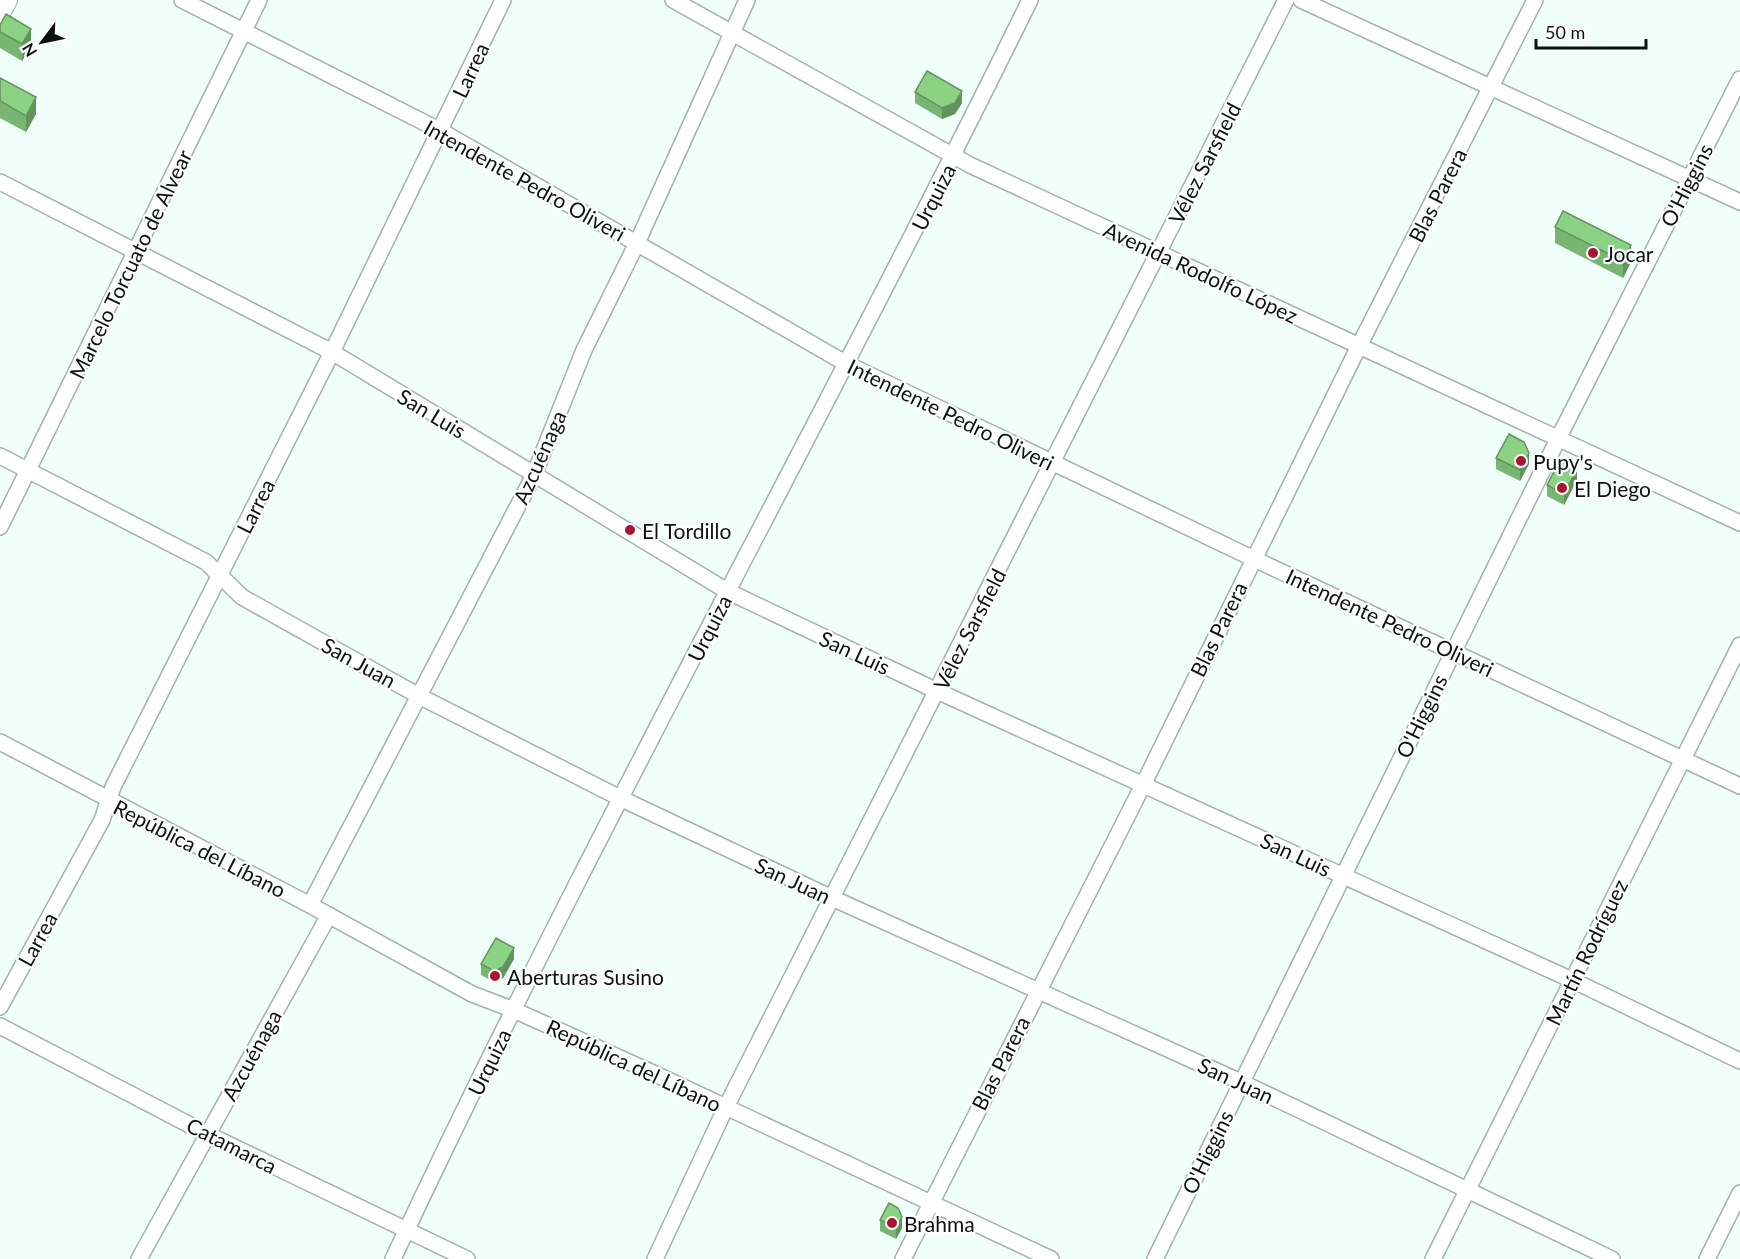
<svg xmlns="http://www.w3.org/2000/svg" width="1740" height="1259" viewBox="0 0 1740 1259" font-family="Lato,sans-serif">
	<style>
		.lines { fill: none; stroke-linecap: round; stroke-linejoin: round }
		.minor-casing { stroke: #a3b1ac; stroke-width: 18 }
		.major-casing { stroke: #a3b1ac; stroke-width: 22 }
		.minor { stroke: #fff; stroke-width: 15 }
		.major { stroke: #fff; stroke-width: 20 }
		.wall { fill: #78b572 }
		.shaded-wall { fill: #62935c }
		.building { fill: #8cd284; stroke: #62935c; stroke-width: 1.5 }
		.poi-dot { fill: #aa1331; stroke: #fff; stroke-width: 2 }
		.labels { text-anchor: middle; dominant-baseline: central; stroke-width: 4.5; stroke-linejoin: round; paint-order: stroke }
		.street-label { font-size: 21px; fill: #0d1210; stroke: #fff }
		.poi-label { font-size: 21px; fill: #0d1210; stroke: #fff; text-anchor: start }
	</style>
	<rect width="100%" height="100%" fill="#f0fffa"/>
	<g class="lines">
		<defs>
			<path id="minor" d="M182 0 441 131 847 364 1252 558 1740 786
				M673 0 970 165 1740 523
				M1301 0 1740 202
				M0 182 332 352 727 591 937 691 1572 980 1740 1061
				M0 456 206 562 242 597 419 696 622 799 832 898 1241 1082 1612 1259
				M0 527 259 0
				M0 742 310 905 472 994 514 1010 653 1073 1051 1259
				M310 905 534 475 584 350 637 243 747 0
				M0 1007 102 820 113 787 332 352 503 0
				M0 1026 207 1134 467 1259
				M139 1259 329 915
				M393 1259C592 833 823 422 1030 0
				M655 1259 726 1107 1286 0
				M903 1259 1144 783 1359 346 1535 0
				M1155 1259 1559 437 1740 79
				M1433 1259 1740 645
				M1707 1259 1740 1193"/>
			<path id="major" d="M0 13 7 0"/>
		</defs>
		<use href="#minor" class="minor-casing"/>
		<use href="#major" class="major-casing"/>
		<use href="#minor" class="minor"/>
		<use href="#major" class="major"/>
	</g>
	<path class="wall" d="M0 25 31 45 22 61 0 48Z
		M0 78 36 114 26 132 0 118Z
		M915 92 962 103 955 114 942 119 915 103Z
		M1555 227 1631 262 1623 278 1555 243Z
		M1496 458 1529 464 1520 481 1496 469Z
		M1577 480 1564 505 1547 496V485Z
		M514 959 503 978 494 982 481 975V964Z
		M880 1220 902 1228 896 1239 880 1231Z"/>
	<path class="shaded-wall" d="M31 29V45L22 61V44Z
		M962 91V103L955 114 942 119V108Z
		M36 97V114L26 132V116Z
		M1631 245V262L1623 278V261Z
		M1529 453V464L1520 481V470Z
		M1577 469V480L1564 505V494Z
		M514 948V959L503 978 494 982V971Z
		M902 1217V1228L896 1239V1228Z"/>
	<path class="building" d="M6 14 31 29 22 44 0 32V25Z
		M927 71 962 91 955 103 942 108 915 92Z
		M0 78 36 97 26 116 0 101Z
		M1563 211 1631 245 1623 261 1555 227Z
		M1509 434 1524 442 1529 453 1520 470 1496 458Z
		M1564 462 1577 469 1564 494 1547 485 1557 466Z
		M496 938 514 948 503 967 494 971 481 964Z
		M889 1203 898 1208 902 1217 896 1228 880 1220Z"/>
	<g class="poi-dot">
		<circle cx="1593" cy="253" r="6"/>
		<circle cx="1521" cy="461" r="6"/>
		<circle cx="1562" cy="488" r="6"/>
		<circle cx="630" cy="530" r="6"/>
		<circle cx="495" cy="976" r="6"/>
		<circle cx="892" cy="1223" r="6"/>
	</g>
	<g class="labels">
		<g class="street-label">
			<text transform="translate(470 70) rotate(-65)">Larrea</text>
			<text transform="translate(1204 163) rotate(-63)">Vélez Sarsfield</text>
			<text transform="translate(525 180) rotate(29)">Intendente Pedro Oliveri</text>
			<text transform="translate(1686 185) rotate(-63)">O'Higgins</text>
			<text transform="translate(1437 195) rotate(-63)">Blas Parera</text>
			<text transform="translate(933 197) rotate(-63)">Urquiza</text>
			<text transform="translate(130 264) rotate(-64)">Marcelo Torcuato de Alvear</text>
			<text transform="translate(1201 272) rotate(25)">Avenida Rodolfo López</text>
			<text transform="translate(432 413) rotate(31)">San Luis</text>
			<text transform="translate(951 414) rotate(26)">Intendente Pedro Oliveri</text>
			<text transform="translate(539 457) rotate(-66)">Azcuénaga</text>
			<text transform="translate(255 506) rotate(-63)">Larrea</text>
			<text transform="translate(1390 622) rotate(25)">Intendente Pedro Oliveri</text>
			<text transform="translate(709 628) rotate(-63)">Urquiza</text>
			<text transform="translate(969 629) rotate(-63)">Vélez Sarsfield</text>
			<text transform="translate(1218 629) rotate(-64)">Blas Parera</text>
			<text transform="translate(855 652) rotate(25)">San Luis</text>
			<text transform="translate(359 662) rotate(29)">San Juan</text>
			<text transform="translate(1421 716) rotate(-64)">O'Higgins</text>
			<text transform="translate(200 848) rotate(27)">República del Líbano</text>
			<text transform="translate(1296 854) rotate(25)">San Luis</text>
			<text transform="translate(793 880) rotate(25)">San Juan</text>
			<text transform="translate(37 939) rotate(-61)">Larrea</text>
			<text transform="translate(1586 952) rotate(-64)">Martín Rodríguez</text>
			<text transform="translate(251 1055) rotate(-61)">Azcuénaga</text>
			<text transform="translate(489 1062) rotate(-64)">Urquiza</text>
			<text transform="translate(1000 1063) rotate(-63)">Blas Parera</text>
			<text transform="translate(634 1065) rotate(25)">República del Líbano</text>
			<text transform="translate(1236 1080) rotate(25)">San Juan</text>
			<text transform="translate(232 1145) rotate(27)">Catamarca</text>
			<text transform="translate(1207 1152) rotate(-64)">O'Higgins</text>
		</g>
		<g class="poi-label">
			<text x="1605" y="253">Jocar</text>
			<text x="1533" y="461">Pupy's</text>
			<text x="1574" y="488">El Diego</text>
			<text x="642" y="530">El Tordillo</text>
			<text x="507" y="976">Aberturas Susino</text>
			<text x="904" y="1223">Brahma</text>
		</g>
	</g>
	<g transform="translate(42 42) rotate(238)" stroke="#ffffff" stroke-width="4.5" paint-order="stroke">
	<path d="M0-4.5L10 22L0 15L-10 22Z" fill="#0d1210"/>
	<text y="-9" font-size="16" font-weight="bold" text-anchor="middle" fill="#0d1210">N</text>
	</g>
	<path d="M1536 39v9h110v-9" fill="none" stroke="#0d1210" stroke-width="3"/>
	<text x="1545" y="39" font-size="18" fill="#0d1210" stroke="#ffffff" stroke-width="4.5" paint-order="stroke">50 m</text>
</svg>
